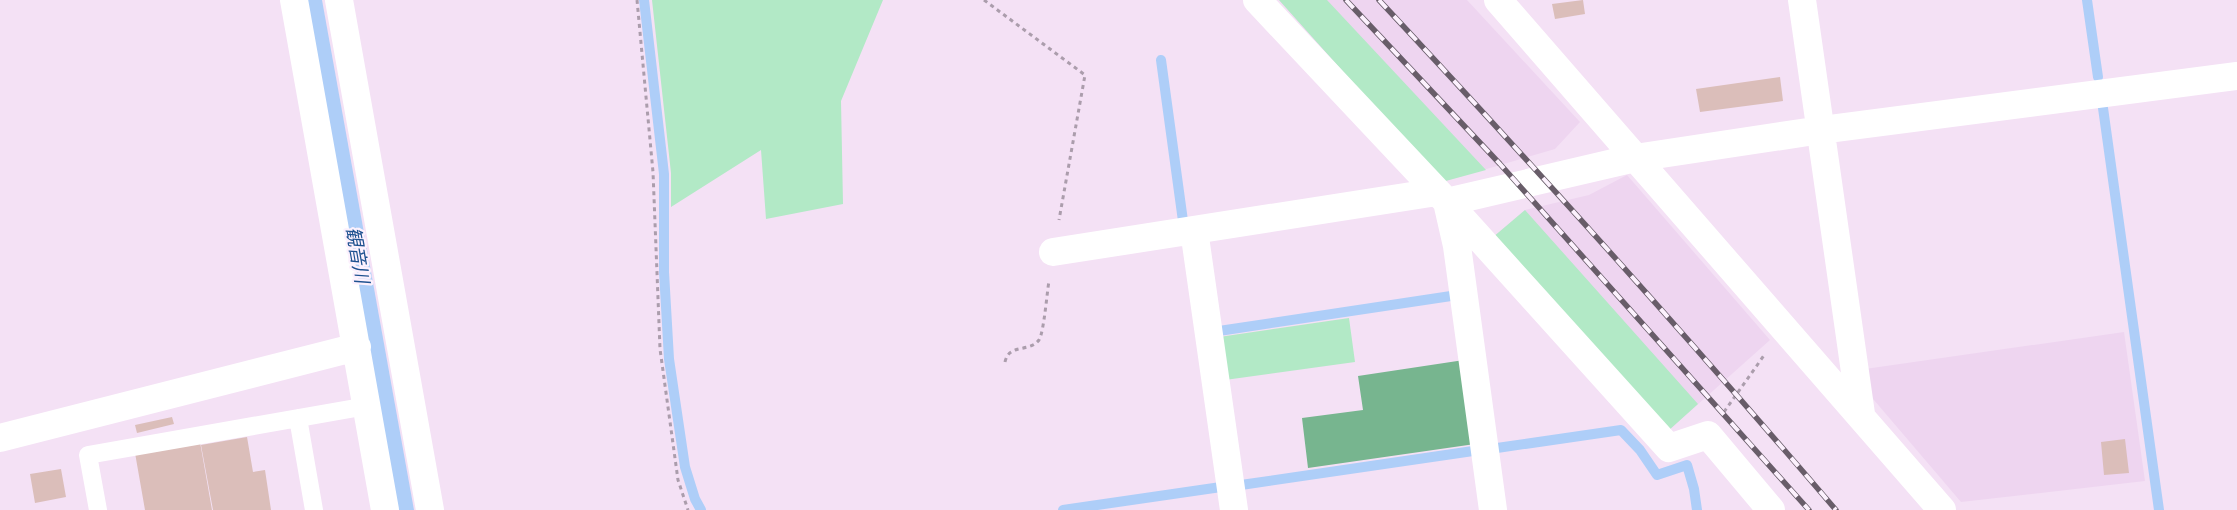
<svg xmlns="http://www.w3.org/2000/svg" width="2237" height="510" viewBox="0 0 2237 510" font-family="Raleway,'Noto Sans JP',sans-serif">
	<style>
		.built { fill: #eed5f0 }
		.green { fill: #b2e9c6 }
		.forest { fill: #77b58f }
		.water { fill: #aecef8 }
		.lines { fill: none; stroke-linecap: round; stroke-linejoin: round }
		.stream { stroke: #aecef8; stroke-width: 10 }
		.building { fill: #dbbeba }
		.path { stroke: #ab9dac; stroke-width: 3; stroke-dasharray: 4 4; stroke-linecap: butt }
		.service { stroke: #fff; stroke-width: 18 }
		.minor { stroke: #fff; stroke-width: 28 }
		.rail-casing { stroke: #685d69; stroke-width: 5.5 }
		.rail { stroke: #fcf1fd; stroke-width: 4; stroke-dasharray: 11; stroke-linecap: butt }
		.labels { text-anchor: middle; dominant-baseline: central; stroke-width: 4.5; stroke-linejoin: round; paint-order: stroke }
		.water-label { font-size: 19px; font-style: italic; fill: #1e5190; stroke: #fcf1fd }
	</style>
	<rect width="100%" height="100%" fill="#f4e1f5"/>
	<path class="built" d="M1279 0H1467L1580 122 1555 149 1442 182Z
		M1627 175 1770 340 1668 431 1492 238 1525 210 1589 195Z
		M2124 332 2145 481 1961 502 1868 393 1865 369Z"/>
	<path class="green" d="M652 0H883L841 101 843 204 766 219 761 150 671 207V173Z
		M1279 0H1327L1486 170 1442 182Z
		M1525 210 1698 404 1668 431 1492 238Z
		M1349 318 1355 362 1225 380 1219 337Z"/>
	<path class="forest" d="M1464 360 1475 444 1308 468 1302 418 1363 410 1358 376Z"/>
	<path class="water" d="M306 0H322L414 510H395Z"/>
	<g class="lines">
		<path class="stream" d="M644 0 664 174V272L669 359 685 467 695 499 701 510
			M2087 0 2098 77
			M1161 60 1183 221
			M2103 108 2159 510
			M1219 331 1451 296
			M1497 448 1621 430 1640 450 1657 475 1687 465 1694 489 1697 510
			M1241 485 1473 451
			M1063 510 1221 487"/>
	</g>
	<path class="building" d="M1583 0 1585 14 1555 19 1552 4Z
		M1780 77 1783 101 1700 112 1696 89Z
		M172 417 174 424 137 433 135 425Z
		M247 437 253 472 265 470 271 510H213L201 445Z
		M2125 439 2129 473 2104 475 2101 442Z
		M200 442 212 510H145L135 453Z
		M61 469 66 497 35 503 30 474Z"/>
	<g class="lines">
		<path class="path" d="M637 0 653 172 660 349 678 480 688 510
			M984 0 1085 75 1059 220
			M1005 362C1009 343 1029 353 1039 340 1044 332 1047 292 1049 281
			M1724 412 1765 354"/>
		<path class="service" d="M298 418 314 510
			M98 510 88 455 367 406"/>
		<path class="minor" d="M294 0 385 510
			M339 0 430 510
			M1257 0 1447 202 1669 448 1708 435 1771 510
			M1498 0 1942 510
			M1802 0 1861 414
			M1194 230 1234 510
			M1053 252 1437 192
			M0 438 357 347
			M1493 510 1457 246 1447 202 1635 158 1821 130 2237 76"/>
		<defs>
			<path id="rail" d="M1346 0 1500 164 1809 510
				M1379 0C1535 167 1688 337 1836 510"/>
		</defs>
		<use href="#rail" class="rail-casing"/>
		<use href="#rail" class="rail"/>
	</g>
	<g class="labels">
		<g class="water-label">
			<text transform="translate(358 255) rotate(80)">観音川</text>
		</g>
	</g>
</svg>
